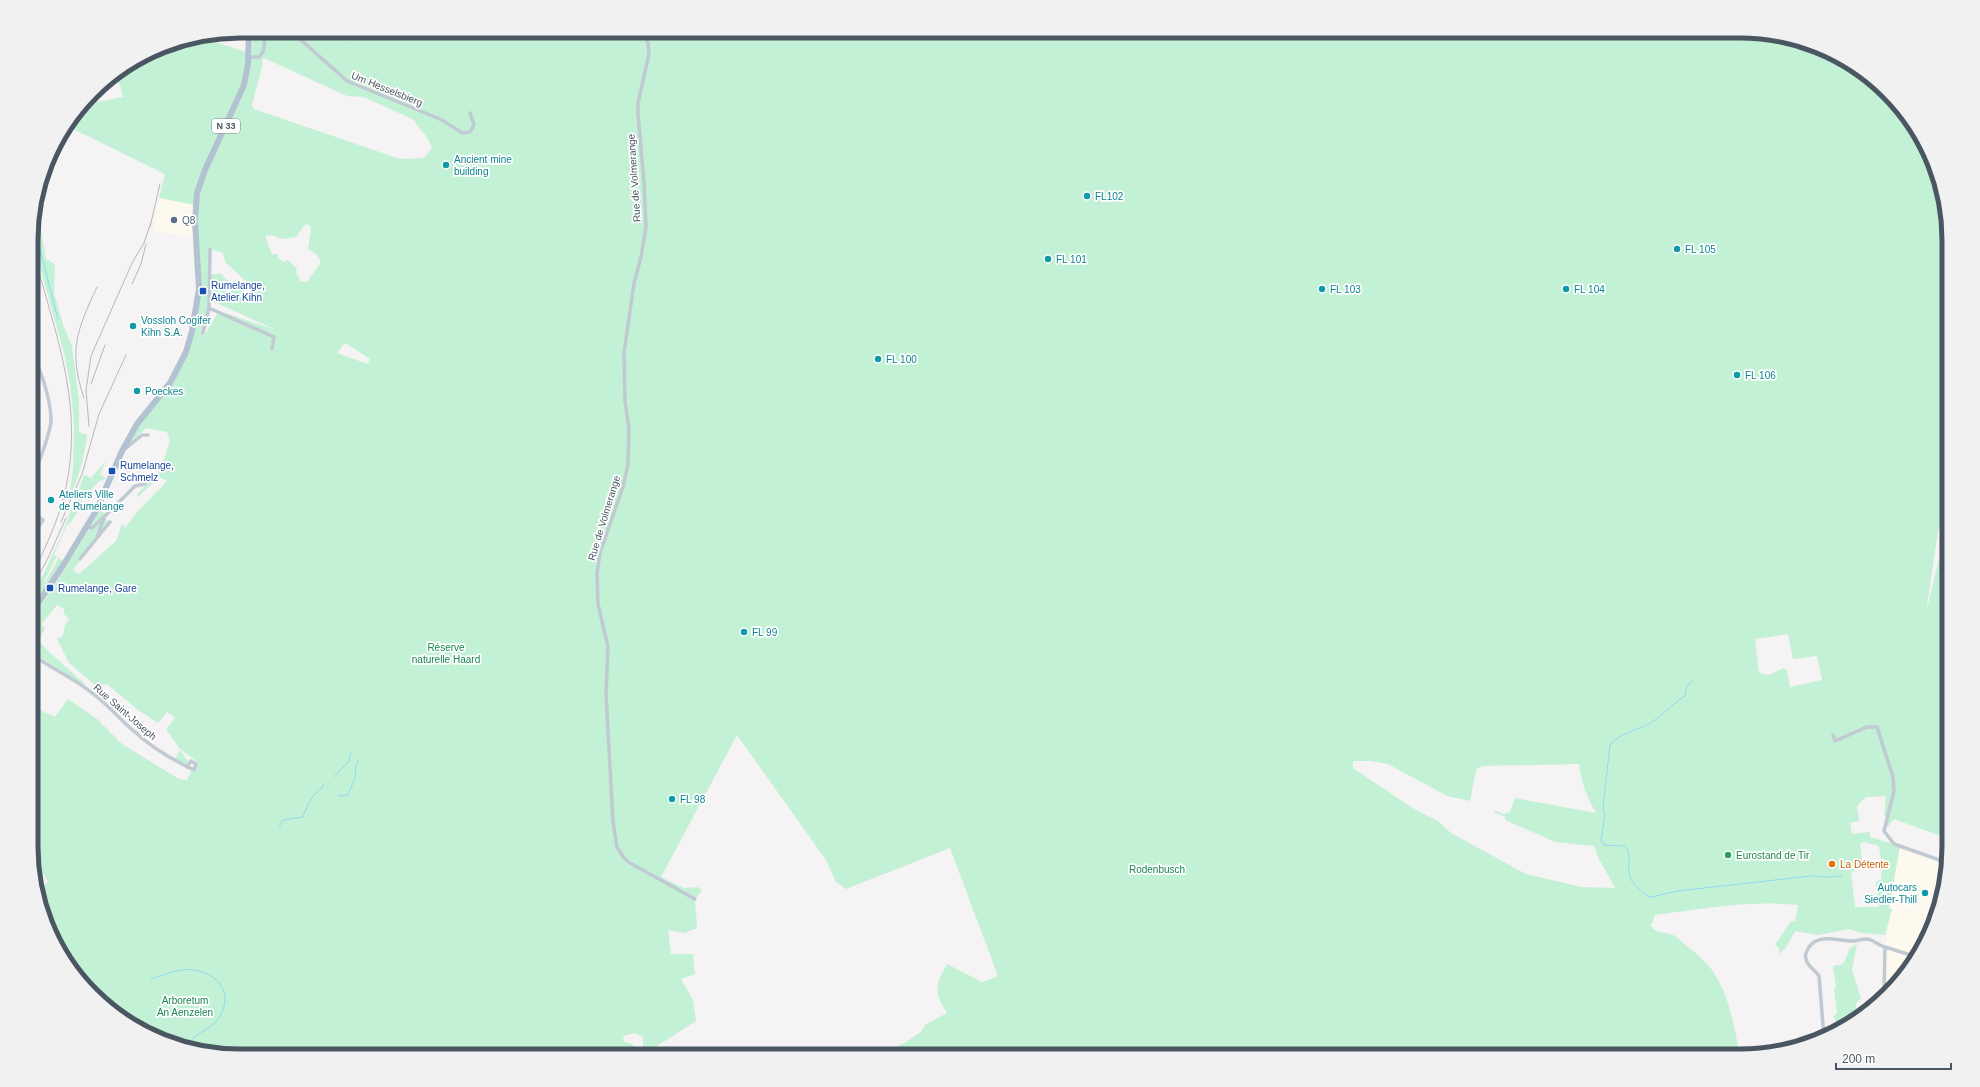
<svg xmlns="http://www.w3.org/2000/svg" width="1980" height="1087" viewBox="0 0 1980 1087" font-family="Arial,sans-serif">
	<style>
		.commercial { fill: #fdf9ef }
		.green { fill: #c3f1d5; fill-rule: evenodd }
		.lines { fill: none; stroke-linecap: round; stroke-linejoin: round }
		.stream { stroke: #90daee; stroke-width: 1 }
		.street { stroke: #c1cad2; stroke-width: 3.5 }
		.primary { stroke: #b3c2d1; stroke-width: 6 }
		.rail { stroke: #b5b8bd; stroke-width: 1 }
		.culture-dot { fill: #0f9aa8; stroke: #fff; stroke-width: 1.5 }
		.service-dot { fill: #5c6f8a; stroke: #fff; stroke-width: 1.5 }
		.transit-dot { fill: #1a4fb4; stroke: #fff; stroke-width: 1.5 }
		.leisure-dot { fill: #2e9e5b; stroke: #fff; stroke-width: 1.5 }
		.food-dot { fill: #e8710a; stroke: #fff; stroke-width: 1.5 }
		.labels { text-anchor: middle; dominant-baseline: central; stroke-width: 3.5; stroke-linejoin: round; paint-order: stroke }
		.shield { fill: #fff; stroke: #808990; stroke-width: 1 }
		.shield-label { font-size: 9px; font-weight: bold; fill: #4a5661 }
		.street-label { font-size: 10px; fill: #4a5661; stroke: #fff }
		.culture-label { font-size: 10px; fill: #0d838f; stroke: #fff; text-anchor: start }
		.service-label { font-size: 10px; fill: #4e5e75; stroke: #fff; text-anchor: start }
		.transit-label { font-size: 10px; fill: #164399; stroke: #fff; text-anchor: start }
		.park-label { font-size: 10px; fill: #17864f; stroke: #fff }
		.leisure-label { font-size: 10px; fill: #27864d; stroke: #fff; text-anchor: start }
		.food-label { font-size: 10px; fill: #c56008; stroke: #fff; text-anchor: start }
		.rim { fill: none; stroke: #4a5661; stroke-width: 5 }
	</style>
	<rect width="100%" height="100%" fill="#f5f3f3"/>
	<path class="commercial" d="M159 198 195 205 196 238 153 231Z
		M1900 846 1945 862 1949 860 1942 901 1921 951 1897 983H1884L1885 947 1892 909 1889 908Z"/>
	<path class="green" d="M253 31H339L352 42 350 31H1740L1794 38 1844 59 1878 83 1914 124 1938 173 1949 329V501L1938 532 1926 613 1949 518V839L1894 819 1884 831 1887 816H1884L1886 796 1866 797 1857 806 1859 821 1850 823 1852 834 1870 832V837L1900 846 1889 908 1892 909 1885 935 1861 933 1850 929 1818 935 1795 931 1786 948 1781 952 1779 956V948L1775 945 1791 921 1795 922 1798 905C1754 900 1700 909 1655 915L1652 924H1650C1653 934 1667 931 1675 936 1688 947 1702 957 1712 970 1728 992 1736 1029 1739 1056H876L904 1043 921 1032 925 1025 947 1013C934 993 935 984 947 964L982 982 998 976 950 848 846 889 836 882 826 860 737 735 661 877 684 888 697 887 702 890 695 899 697 928 684 933 668 930 671 954H693L695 974 681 979 693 1000 696 1021 643 1055V1037L635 1033 623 1036 624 1042 633 1044 634 1056H240C222 1054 202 1054 185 1049 124 1031 74 986 47 928 42 916 40 902 37 890L48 882C42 874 41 862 33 856V707L55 717 68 699 97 719 122 744 179 779 187 780 191 771 196 770V761L179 748 166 729 175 718 167 712 158 723 138 710 107 684 95 685 69 663 57 639 63 636 65 625 69 619 64 614V609L57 605 41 625 45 628 39 641 48 651 84 683 83 685 33 652V618L61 575 100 511 107 514 104 517 109 521 73 570 79 574 116 541 122 524 125 528 138 511 167 481 159 477 138 497 137 494 160 471 170 441 167 432 146 428 128 445 137 424 162 394 186 352 199 289 195 205 159 198 165 174 69 127 88 102H97L123 97 118 80H114L113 76 160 47 204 38 252 54ZM264 58 347 96 364 97 414 120C421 133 428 134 432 148L424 158 400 159 254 109 252 105 263 63 262 60ZM308 224 311 228 308 249 317 255 321 262 307 282 300 281 296 272 297 269 288 260 284 262 278 258V254H272L265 236 272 235 282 239 296 237 304 226ZM210 249 223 253 225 262 250 285 246 292 223 277 222 274H209ZM210 300 276 330 219 311 202 339ZM345 343 370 359 368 364 337 353ZM1788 634 1793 659 1817 656 1822 680 1790 687 1787 670 1784 668 1769 675 1759 673 1755 639ZM1353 761H1371L1388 764 1447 796 1470 801 1476 770 1482 766 1579 764C1581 782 1587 797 1596 813L1515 798 1510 812 1503 814 1494 810V812L1505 817V820L1555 842 1594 846 1599 859 1615 888 1581 887 1526 874 1451 833 1439 822 1411 807 1353 768ZM1864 842 1879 846 1882 869 1881 880 1876 881 1879 907H1855L1851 872 1863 868 1860 844Z
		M40 190 38 213 46 259 55 264 54 293 64 327 72 346 79 400V432L87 435C85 455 80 472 73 490L70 489 73 470 74 423 70 383 64 353 33 242V213Z
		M106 461 100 474 106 479 99 481 81 501 83 504 69 525 67 524 54 555 63 561 47 584 38 602 33 599V592L45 571 62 534 84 475 91 478ZM56 557 58 559 45 583 44 582Z
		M180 750 188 761 187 764 175 759Z
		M33 858 37 861 43 876 37 879 35 877 38 868 35 863 33 864Z
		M1857 944 1852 970 1861 998 1856 1003 1855 1021 1836 1030V1021L1833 1016 1837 1013 1834 989 1836 987 1833 966 1843 964 1850 948Z"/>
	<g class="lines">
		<path class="stream" d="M33 223 58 319
			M33 418 35 415
			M1692 681 1686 688 1685 696C1671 704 1660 719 1645 726 1633 731 1617 735 1610 745L1603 807 1605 815 1601 840 1604 845 1625 846C1636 860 1619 873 1640 890 1644 893 1646 896 1651 897L1677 891 1811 876 1827 877 1842 876
			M357 764 358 760
			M334 777 349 761 351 753
			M339 796 348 795 355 778 356 766
			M279 827 283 820 303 817C306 807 314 792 323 787V784
			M151 979C160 976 171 972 181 970 208 966 237 987 220 1016 211 1030 202 1029 192 1039
			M184 1048 188 1043"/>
		<path class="street" d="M238 31 249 35
			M291 31 347 81 418 110 442 120 462 133 470 132 474 125 470 113
			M642 31 648 43 649 54 638 103V115L644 182 646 227 641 257 634 283 624 353 625 402 629 428 628 464 623 487 600 553 597 573 598 604 608 647 606 694 613 822 617 847 624 858 630 863 695 899
			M248 57H259C266 51 265 40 263 31
			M209 308 274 337 272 349
			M196 315 207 318
			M203 333 209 308 210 249
			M33 353C41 373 50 396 51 418 52 431 38 464 33 477
			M125 449 142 435H148
			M33 513 43 520 33 535
			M104 517 135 486 145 484
			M87 527 92 528 104 517 97 538 110 522
			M80 559 97 538
			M33 655C52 669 74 678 92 693 108 704 120 720 135 732 152 748 173 760 194 770L196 764 191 761 187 767
			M1833 735 1835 741 1867 727H1877L1893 777 1894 791 1884 831 1894 844 1948 863
			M1884 998 1885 947 1917 957
			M1824 1037 1819 976C1815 970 1807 966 1806 959 1804 954 1807 951 1809 947 1819 933 1839 941 1853 941 1860 941 1864 937 1871 940 1876 942 1879 946 1885 947"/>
		<path class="primary" d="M33 611 64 564 96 511 122 451 137 424 170 383 186 352 192 331 199 289 195 221 197 193 205 170 244 85 248 64 249 31"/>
		<path class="rail" d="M150 227 160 184
			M33 250C55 335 86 406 64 496 57 524 44 549 33 575
			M132 284 141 264 146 244
			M91 384 105 345
			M84 398C68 350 77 330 97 287
			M89 426 86 390 91 356 132 263 144 243 151 222
			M61 522 82 474 99 414 126 355
			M33 586 48 558 66 518"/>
	</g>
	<g class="culture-dot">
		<circle cx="446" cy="165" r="4"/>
		<circle cx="1087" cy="196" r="4"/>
		<circle cx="1677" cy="249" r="4"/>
		<circle cx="1048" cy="259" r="4"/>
		<circle cx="1322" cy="289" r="4"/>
		<circle cx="1566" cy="289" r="4"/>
		<circle cx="133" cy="326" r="4"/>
		<circle cx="878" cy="359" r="4"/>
		<circle cx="1737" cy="375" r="4"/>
		<circle cx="137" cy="391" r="4"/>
		<circle cx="51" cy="500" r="4"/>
		<circle cx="744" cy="632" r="4"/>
		<circle cx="672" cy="799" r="4"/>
		<circle cx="1925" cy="893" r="4"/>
	</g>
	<circle class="service-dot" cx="174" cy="220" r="4"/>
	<g class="transit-dot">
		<rect x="199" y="287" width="8" height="8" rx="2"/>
		<rect x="108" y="467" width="8" height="8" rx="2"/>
		<rect x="46" y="584" width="8" height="8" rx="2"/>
	</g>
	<circle class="leisure-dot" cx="1728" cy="855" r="4"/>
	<circle class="food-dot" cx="1832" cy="864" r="4"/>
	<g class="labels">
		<rect class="shield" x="212" y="119" width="28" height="14" rx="3"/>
		<g class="shield-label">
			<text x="226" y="126">N 33</text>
		</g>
		<g class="street-label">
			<text transform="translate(387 89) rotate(22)">Um Hesselsbierg</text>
			<text transform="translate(634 178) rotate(-94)">Rue de Volmerange</text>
			<text transform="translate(604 518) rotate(-73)">Rue de Volmerange</text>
			<text transform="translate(125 712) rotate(41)">Rue Saint-Joseph</text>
		</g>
		<g class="culture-label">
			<text x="454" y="159">Ancient mine<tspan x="454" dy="12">building</tspan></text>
			<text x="1095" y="196">FL102</text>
			<text x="1685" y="249">FL 105</text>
			<text x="1056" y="259">FL 101</text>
			<text x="1330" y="289">FL 103</text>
			<text x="1574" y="289">FL 104</text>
			<text x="141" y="320">Vossloh Cogifer<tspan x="141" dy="12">Kihn S.A.</tspan></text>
			<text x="886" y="359">FL 100</text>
			<text x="1745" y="375">FL 106</text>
			<text x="145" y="391">Poeckes</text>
			<text x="59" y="494">Ateliers Ville<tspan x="59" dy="12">de Rumelange</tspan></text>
			<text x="752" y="632">FL 99</text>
			<text x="680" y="799">FL 98</text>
			<text x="1917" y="887" text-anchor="end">Autocars<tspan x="1917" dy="12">Siedler-Thill</tspan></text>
		</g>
		<g class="service-label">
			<text x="182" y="220">Q8</text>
		</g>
		<g class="transit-label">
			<text x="211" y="285">Rumelange,<tspan x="211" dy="12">Atelier Kihn</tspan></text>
			<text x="120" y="465">Rumelange,<tspan x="120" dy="12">Schmelz</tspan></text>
			<text x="58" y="588">Rumelange, Gare</text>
		</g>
		<g class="park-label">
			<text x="446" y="647">Réserve<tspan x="446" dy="12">naturelle Haard</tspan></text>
			<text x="1157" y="869">Rodenbusch</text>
			<text x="185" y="1000">Arboretum<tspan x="185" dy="12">An Aenzelen</tspan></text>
		</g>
		<g class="leisure-label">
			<text x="1736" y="855">Eurostand de Tir</text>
		</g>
		<g class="food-label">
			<text x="1840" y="864">La Détente</text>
		</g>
	</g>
	<path d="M0 0H1980V1087H0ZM240 38H1740A202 202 0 0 1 1942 240V847A202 202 0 0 1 1740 1049H240A202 202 0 0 1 38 847V240A202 202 0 0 1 240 38Z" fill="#f1f1f2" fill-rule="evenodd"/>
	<path class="rim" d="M240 38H1740A202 202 0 0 1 1942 240V847A202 202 0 0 1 1740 1049H240A202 202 0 0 1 38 847V240A202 202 0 0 1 240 38Z"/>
	<path d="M1836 1063v6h115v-6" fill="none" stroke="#4a5661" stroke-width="2"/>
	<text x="1842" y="1063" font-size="12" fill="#4a5661" stroke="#ffffff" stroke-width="3" paint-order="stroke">200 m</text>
</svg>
